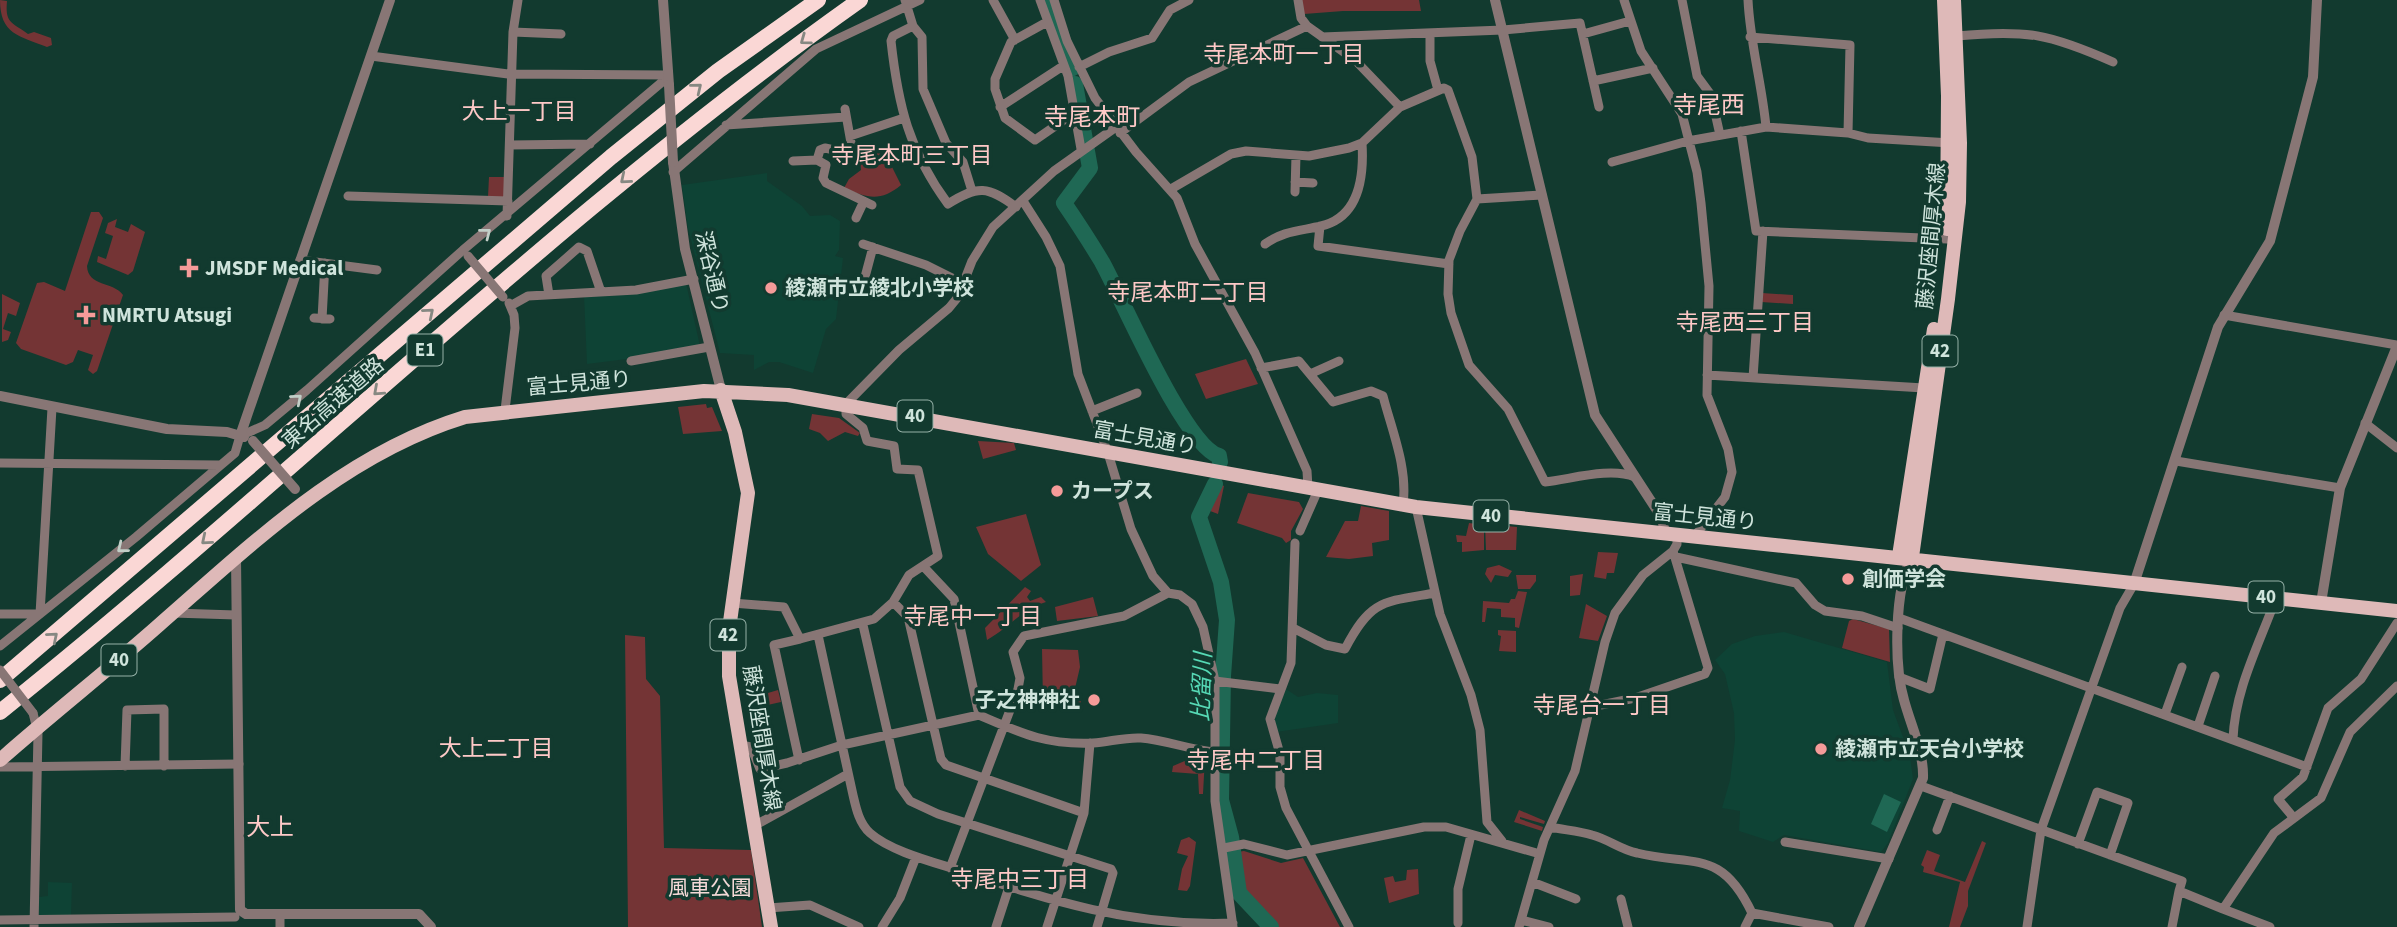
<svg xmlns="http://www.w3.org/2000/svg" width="2397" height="927" viewBox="0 0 2397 927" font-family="'Source Sans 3','Noto Sans JP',sans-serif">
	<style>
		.built { fill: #0e4335 }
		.green { fill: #743435 }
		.water { fill: #1f6854 }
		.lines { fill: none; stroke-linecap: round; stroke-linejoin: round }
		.river { stroke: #1f6854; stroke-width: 16 }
		.minor { stroke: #887675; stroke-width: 9 }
		.tertiary { stroke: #887675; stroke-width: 10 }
		.primary { stroke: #deb9b8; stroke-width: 14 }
		.motorway { stroke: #fad7d5; stroke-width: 16 }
		.minor-bridge { stroke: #887675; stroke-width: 9 }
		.tertiary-bridge { stroke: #887675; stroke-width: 10 }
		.oneway { stroke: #868882 }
		.oneway2 { stroke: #c1cec7 }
		.poi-dot { fill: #f59b99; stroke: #123a2f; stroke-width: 2.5 }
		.labels { text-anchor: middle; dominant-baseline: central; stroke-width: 7; stroke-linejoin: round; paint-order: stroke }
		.shield { fill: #123a2f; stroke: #96b1a8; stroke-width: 2 }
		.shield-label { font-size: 19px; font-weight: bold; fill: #cfe4dc }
		.street-label { font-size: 21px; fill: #cfe4dc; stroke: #123a2f }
		.poi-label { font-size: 21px; font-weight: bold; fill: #cfe4dc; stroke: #123a2f; text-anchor: start }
		.park-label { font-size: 21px; fill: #f5d9d7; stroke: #123a2f }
		.neighbourhood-label { font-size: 23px; fill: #fec9c7; stroke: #123a2f }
		.water-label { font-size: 23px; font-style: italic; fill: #56d9b5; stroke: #123a2f }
		.quarter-label { font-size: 24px; fill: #fec9c7; stroke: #123a2f }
	</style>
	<rect width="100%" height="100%" fill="#123a2f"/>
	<path class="built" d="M767 173V181L802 206 810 216 830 215 840 221 839 250 835 256 843 258 836 319 826 329 813 373 779 362H769L754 370V355L720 353 688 228 682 185Z
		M686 283 700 346 674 353 587 364 584 295Z
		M1784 632 1887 662 1893 710 1910 756 1913 779 1888 843 1881 852 1784 835 1773 842 1739 831 1740 811 1722 808 1730 780 1735 740 1734 713 1725 674 1715 660 1732 644 1755 636Z
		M1286 689 1298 697 1317 693 1338 695V723L1276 732 1273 720Z
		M48 882 72 883 71 916 39 915V897L48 896Z"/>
	<path class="green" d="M0 0 7 1C5 23 11 22 28 34L34 32 51 38 52 45 47 47C19 36 0 34 0 0Z
		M1300 0H1419L1421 11H1343L1304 14Z
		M879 150 886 155 901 185C881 202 867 198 844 188L849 179 861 170 860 157Z
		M489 177H505L504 198 488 197Z
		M91 212H99L103 218 87 266C88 287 113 281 123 295L97 371 93 374 88 370 93 355 78 350 73 362 66 365 21 349 16 343 37 283 44 282 65 291Z
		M117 219 115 227 128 232 131 224 145 232 133 271 128 275 97 262 98 256 106 259 113 236 105 233 108 223Z
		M1762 293 1793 295V304L1761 302Z
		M2 294 20 303 16 316 8 313 3 329 11 332 8 340 2 342Z
		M1246 359 1258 384 1206 399 1195 374Z
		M706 404 707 408 712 407 722 431 683 434 678 407Z
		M812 414 839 418 860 433 858 436 845 432 828 441 820 433 809 429Z
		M978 441 1014 443 1016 450 983 459Z
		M1216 482 1224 486 1218 514 1205 509Z
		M1248 493 1299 502 1303 509 1291 531V540L1286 543 1282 538 1237 523Z
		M1361 506 1389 511V540L1372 543 1373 556 1349 559 1326 557 1345 521H1358Z
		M1026 514 1041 565 1021 581 988 554 976 527Z
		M1469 523 1484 525V550L1462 552V542H1457L1456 535 1466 536Z
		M1485 524 1517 527 1516 550H1486Z
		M1598 552 1618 553 1614 573H1607L1606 579 1594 577Z
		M1499 565 1512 571 1508 577 1495 575 1491 583 1485 574 1487 568Z
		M1583 574 1580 595 1570 596V576Z
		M1516 575H1536V581L1530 589H1518Z
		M1025 587 1031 591 1027 597 1030 601 1041 597 1046 602C1022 609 1010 627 987 640L985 628Z
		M1518 591 1527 592 1519 628 1515 627V618L1501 617V609L1487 608 1485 622H1482L1483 601 1509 603 1511 599H1515Z
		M1093 597 1098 616 1057 621 1055 607Z
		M1586 604 1607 616 1598 641 1579 638Z
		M1853 619 1889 629 1890 662 1842 648 1849 621Z
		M1498 630 1516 631V652L1499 651 1501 636 1498 635Z
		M625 635 645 637 646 679 660 696 664 848 751 850 762 927H628Z
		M1042 649 1078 650 1080 667 1073 697 1081 700 1080 709 1043 702Z
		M778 690 781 702 763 706 761 695Z
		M1194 757H1205L1203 794H1199L1198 774 1172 772 1173 766Z
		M1519 810 1545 821 1544 824 1520 817V819L1543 827 1542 831 1514 822Z
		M1189 837 1196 842 1190 886 1187 891 1178 890 1182 869 1188 856 1177 853 1181 840Z
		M1982 841 1986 843 1968 891V906L1960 927H1949L1960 882 1923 872 1924 867 1921 865 1927 850 1940 855 1934 871 1965 882Z
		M1244 851 1281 863 1303 858 1340 927H1274L1241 892 1237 852Z
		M1418 869 1419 894 1389 903 1384 878 1393 876 1395 882 1406 880 1407 870Z"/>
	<path class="water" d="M1884 794 1901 802 1887 832 1871 824Z"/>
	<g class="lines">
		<path class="river" d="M1048 0 1073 68
			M1075 84 1090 168 1064 203C1077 222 1090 242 1102 262 1122 298 1184 445 1219 456L1220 462
			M1215 484 1199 517 1221 582 1227 620 1223 676 1221 800 1231 837 1239 893 1271 927"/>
		<path class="minor" d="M905 0 913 26 893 36 891 41C898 105 909 151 948 204 978 185 988 186 1016 207
			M993 0 1015 40
			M1040 0 1068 76 1081 149
			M1054 0 1067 41 1095 98 1136 152 1177 198 1195 244 1255 353 1307 471 1308 488
			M1298 0 1301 18 1307 26 1355 60 1400 107
			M1624 0 1641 51 1682 114 1697 172 1701 203 1709 286 1707 395 1728 449 1732 472 1725 497 1694 537
			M1682 0 1697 76 1711 95 1720 135
			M1748 0C1750 43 1762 84 1766 127
			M1047 22 1011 42 995 79V89L1005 118 1035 140 1074 113
			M913 26 922 37 923 89 946 143 963 162 972 191
			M513 32 561 34
			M1430 34V61L1438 90
			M1583 34 1630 21
			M1957 36C2026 29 2050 34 2113 62
			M1322 37 1503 30 1580 23 1599 107
			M1750 37 1850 45 1848 133
			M371 56 508 74 668 75
			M1079 67 1109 52 1152 38 1170 10 1189 0
			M1593 81 1653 68
			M1000 107 1063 66
			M726 125 846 117
			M1741 131 1756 231 1947 239
			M1120 133 1189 82 1307 26
			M850 136 904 118
			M510 145 590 144
			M817 160 826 165 823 178 826 183 872 205
			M793 161 817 160 820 150 825 148 853 154 845 109
			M1612 162 1688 141 1766 127 1848 133 1868 138 1951 143
			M673 172 816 49 920 0
			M1295 182 1313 183
			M1171 189 1231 154 1246 151 1309 156 1349 148 1362 143 1400 107 1444 88 1448 90 1472 157 1477 199 1542 195
			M1295 192 1296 155
			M348 196 508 201
			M1477 199 1460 231 1449 260 1448 294 1451 313 1469 365 1508 409 1545 482C1572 479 1610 467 1635 477
			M1023 201 1046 237 1060 266 1078 374 1108 453 1131 529 1153 576 1168 593 1180 595 1192 604 1203 627 1215 681V801L1233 927
			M507 216 513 32 518 0
			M856 218 864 201
			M1320 226 1318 246 1449 264
			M863 244 926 265 964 284
			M1265 244C1283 231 1300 231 1321 226 1360 217 1364 175 1362 143
			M300 260 377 270
			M861 292 873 247
			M549 295 546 276 579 247 587 251 601 292
			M512 305 528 296 636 290 694 279
			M2224 315 2397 345
			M314 318 330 319
			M322 319 325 263
			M631 361 709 347
			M1261 368 1299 361 1333 402 1371 391 1383 396C1392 431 1408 468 1403 505
			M1310 374 1339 361
			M1707 375 1924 388
			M1753 378 1763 231
			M505 410 515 328 514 315 509 303
			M1092 411 1137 393
			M2365 423 2397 448
			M2176 461 2340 488
			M0 463 220 465
			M1416 507 1440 614 1471 695 1480 730 1487 822 1502 841
			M1300 531 1318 490
			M1295 543 1291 663 1270 719 1280 754V787L1286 808 1349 927
			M1676 557 1796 583 1815 605 1825 611 1862 616 1898 628
			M923 566 954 599 979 715
			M893 602 908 617 941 759 946 765 1084 813
			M732 603 784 607 800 639 874 619 893 602 909 575 938 556 918 470 897 469 894 446 867 441 863 428 846 414V404L899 350 949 308 958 297 972 261 993 227 1054 171 1116 127
			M173 613 236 615
			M0 614H40
			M40 614 52 408
			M1899 618 2307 767
			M863 625 900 787 910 801 938 814 1111 869 1113 873 1097 927
			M1293 628 1326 645 1345 649C1371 599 1383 602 1435 593
			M818 635 853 795C856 808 859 823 870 833 890 851 933 862 958 870 1052 901 1132 927 1233 923
			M0 646 136 537 235 453 240 436 265 425 307 390 463 250 668 77
			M1899 677 1930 689 1943 634
			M1215 681 1280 689
			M1591 707 1635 698 1705 674 1708 668 1673 551
			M33 713 38 733 34 927
			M2165 714 2182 667
			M2198 726 2215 676
			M2233 739C2235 689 2259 645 2276 598
			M739 744 751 747 760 769 787 763 842 745 979 715C1021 733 1045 745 1093 743 1109 742 1125 737 1141 738 1166 740 1190 750 1215 752
			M799 760 774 645 800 639
			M125 766 127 710 164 709V766
			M0 767 239 764
			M1921 786 2182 881 2179 891
			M2293 817 2278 799 2303 777 2328 708 2361 679 2397 623
			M754 826 848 774
			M1550 827C1564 830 1579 831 1592 835 1608 839 1621 850 1637 853 1694 867 1721 848 1752 913
			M1937 830 1950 796
			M1785 842 1889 859
			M2078 844 2097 792 2128 803 2110 855
			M1224 848 1244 844 1287 855 1424 827H1446L1540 854
			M950 868 1018 689 1020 678 1013 652 1024 636 1124 616 1168 593
			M1532 882 1576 899
			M1621 899 1628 927
			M768 908 810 905 859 927
			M2223 909 2270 927
			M1752 913 1829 927
			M0 920 235 917
			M1521 920 1549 927
			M1458 923V889L1471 835
			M280 927V914
			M882 927 900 898 916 857
			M996 927 1009 887
			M1047 927 1084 813 1090 743
			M1519 927 1544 840 1575 771 1605 642 1615 613 1643 575 1673 551 1677 544V535
			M1745 927 1752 913
			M2027 927 2041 830 2120 608 2134 584
			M2172 927 2179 891 2223 909 2274 833 2321 798 2350 732 2397 686"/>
		<path class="tertiary" d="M663 0 669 85
			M1495 0 1595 415 1662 518 1665 533
			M673 162 685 249 721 390
			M0 396 167 429 227 432 244 437
			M240 436 390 0
			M236 558 240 910 246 914H419L431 927
			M2134 584 2218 327 2270 241 2313 77 2317 0
			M2321 603 2340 488 2397 346
			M1859 927 1923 778C1924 752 1911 726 1904 700 1894 666 1894 588 1912 557"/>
		<path class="primary" d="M1944 0 1948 96 1947 229
			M721 390 735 432 748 493 729 629V676L771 927
			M1899 556 1934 329
			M1912 557 1948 299 1959 202 1960 143 1954 0
			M0 760C52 714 107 671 159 625 252 544 344 454 465 417L704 391 788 395 1416 507 2397 611"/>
		<path class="motorway" d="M0 680 611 157 718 71 818 0
			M0 712C291 479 556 215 860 0"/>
		<path class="minor-bridge" d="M468 256 503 297
			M0 670 33 713"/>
		<path class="tertiary-bridge" d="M669 85 673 162
			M253 441 295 489"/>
	</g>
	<defs><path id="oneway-chevron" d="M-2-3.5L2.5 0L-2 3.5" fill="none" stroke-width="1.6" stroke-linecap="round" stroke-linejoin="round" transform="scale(1.75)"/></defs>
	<g class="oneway">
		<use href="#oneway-chevron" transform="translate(805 40) rotate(144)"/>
		<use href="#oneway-chevron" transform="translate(697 88) rotate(-39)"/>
		<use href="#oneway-chevron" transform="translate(625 179) rotate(140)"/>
		<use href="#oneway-chevron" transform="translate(429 313) rotate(-40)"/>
		<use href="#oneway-chevron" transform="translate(378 391) rotate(138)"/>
		<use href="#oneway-chevron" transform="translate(206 540) rotate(140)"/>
		<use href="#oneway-chevron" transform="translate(53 637) rotate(-40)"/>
	</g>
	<g class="oneway2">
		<use href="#oneway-chevron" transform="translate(486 233) rotate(-38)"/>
		<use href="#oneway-chevron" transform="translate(297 399) rotate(-40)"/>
		<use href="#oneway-chevron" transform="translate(122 548) rotate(141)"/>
	</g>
	<g class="poi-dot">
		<path d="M185.5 257.5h7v7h7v7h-7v7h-7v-7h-7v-7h7z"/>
		<circle cx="771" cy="288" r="7"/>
		<path d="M82.5 304.5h7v7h7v7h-7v7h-7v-7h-7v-7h7z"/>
		<circle cx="1057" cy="491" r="7"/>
		<circle cx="1848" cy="579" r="7"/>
		<circle cx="1094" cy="700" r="7"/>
		<circle cx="1821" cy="749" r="7"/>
	</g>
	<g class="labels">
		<g class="shield">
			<rect x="407.5" y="334.5" width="35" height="31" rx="5"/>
			<rect x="1922.5" y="335.5" width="35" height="31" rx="5"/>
			<rect x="897.5" y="400.5" width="35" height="31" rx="5"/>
			<rect x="1473.5" y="500.5" width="35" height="31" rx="5"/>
			<rect x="2248.5" y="581.5" width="35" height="31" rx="5"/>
			<rect x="710.5" y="619.5" width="35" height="31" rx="5"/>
			<rect x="101.5" y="644.5" width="35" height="31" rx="5"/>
		</g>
		<g class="shield-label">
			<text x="425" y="350">E1</text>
			<text x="1940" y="351">42</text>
			<text x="915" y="416">40</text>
			<text x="1491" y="516">40</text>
			<text x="2266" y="597">40</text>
			<text x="728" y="635">42</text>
			<text x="119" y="660">40</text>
		</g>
		<g class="street-label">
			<text transform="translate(1931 236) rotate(-85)">藤沢座間厚木線</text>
			<text transform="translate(712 272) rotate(77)">深谷通り</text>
			<text transform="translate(579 383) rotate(-5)">富士見通り</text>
			<text transform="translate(333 403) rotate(-41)">東名高速道路</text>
			<text transform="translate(1145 438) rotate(10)">富士見通り</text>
			<text transform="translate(1705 517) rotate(6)">富士見通り</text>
			<text transform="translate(762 738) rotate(81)">藤沢座間厚木線</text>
		</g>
		<g class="poi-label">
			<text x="205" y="268">JMSDF Medical</text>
			<text x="785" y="288">綾瀬市立綾北小学校</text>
			<text x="102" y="315">NMRTU Atsugi</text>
			<text x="1071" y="491">カープス</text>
			<text x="1862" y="579">創価学会</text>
			<text x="1080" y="700" text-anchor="end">子之神神社</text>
			<text x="1835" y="749">綾瀬市立天台小学校</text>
		</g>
		<g class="park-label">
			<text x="710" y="888">風車公園</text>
		</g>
		<g class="neighbourhood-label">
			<text x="1284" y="54">寺尾本町一丁目</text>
			<text x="519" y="111">大上一丁目</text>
			<text x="912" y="155">寺尾本町三丁目</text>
			<text x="1188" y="292">寺尾本町二丁目</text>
			<text x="1745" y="322">寺尾西三丁目</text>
			<text x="973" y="616">寺尾中一丁目</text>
			<text x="1602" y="705">寺尾台一丁目</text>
			<text x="496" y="748">大上二丁目</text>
			<text x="1256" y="760">寺尾中二丁目</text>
			<text x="1020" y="879">寺尾中三丁目</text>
		</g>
		<g class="water-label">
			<text transform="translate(1202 687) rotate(-88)">比留川</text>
		</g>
		<g class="quarter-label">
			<text x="1709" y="105">寺尾西</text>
			<text x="1092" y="117">寺尾本町</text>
			<text x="270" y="827">大上</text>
		</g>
	</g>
</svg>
